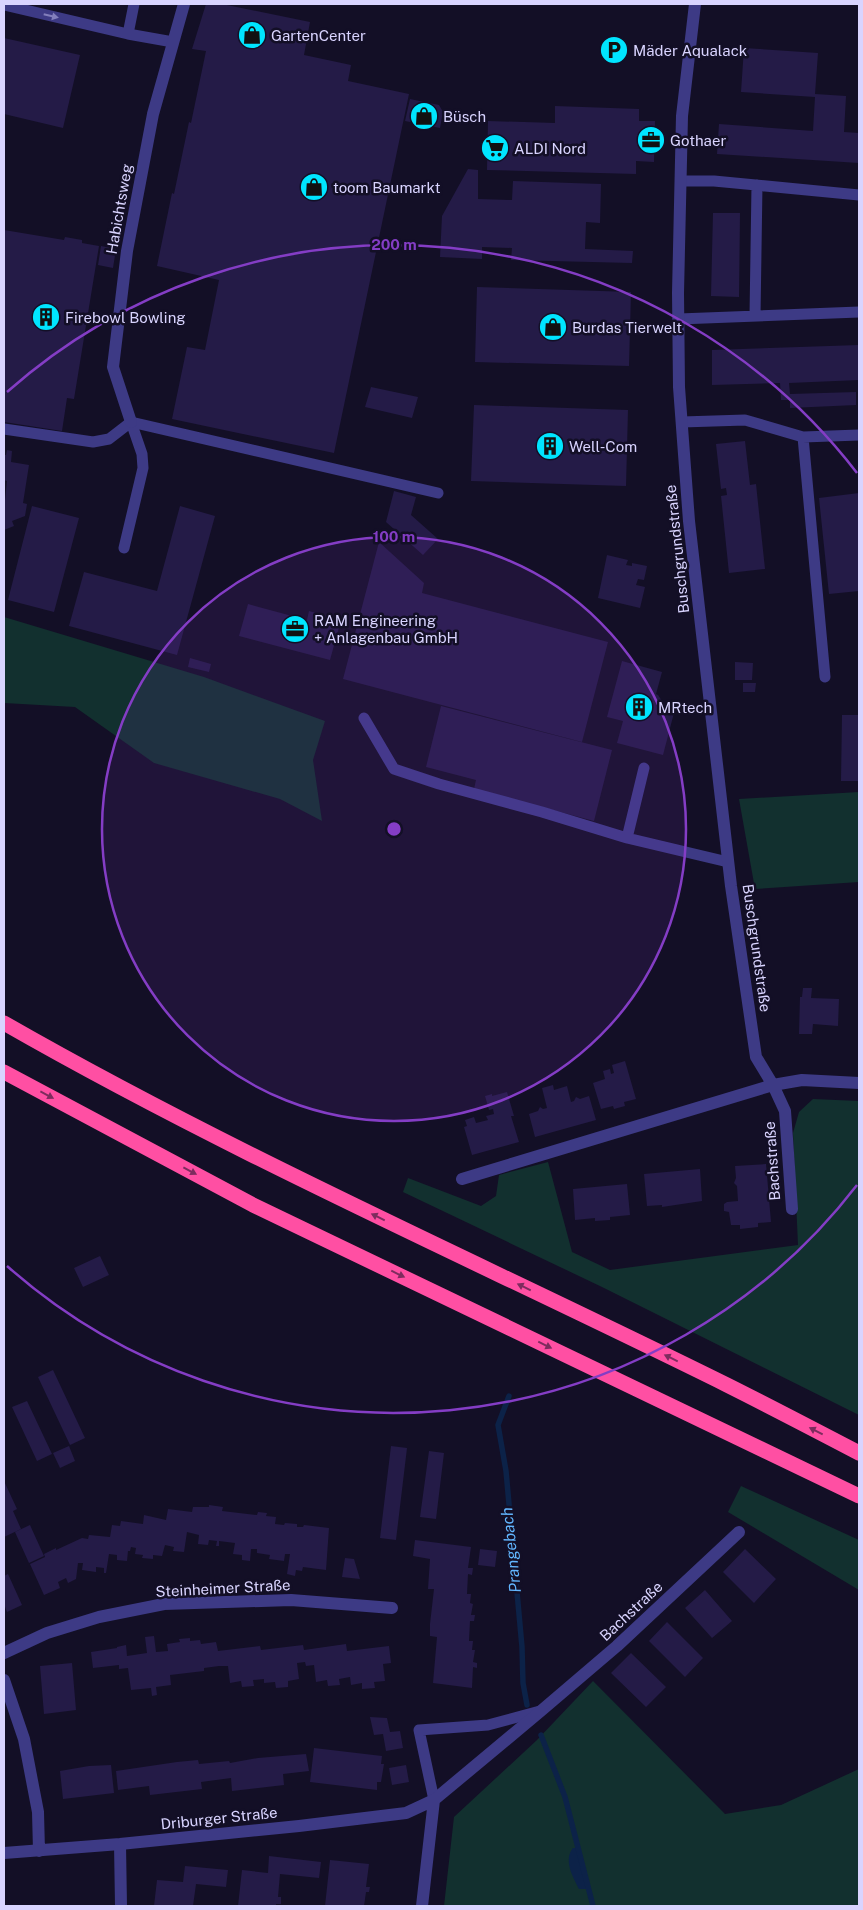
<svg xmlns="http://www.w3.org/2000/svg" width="863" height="1910" viewBox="0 0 863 1910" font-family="'Public Sans',sans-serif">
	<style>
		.green { fill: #12302f }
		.water { fill: #0c2248 }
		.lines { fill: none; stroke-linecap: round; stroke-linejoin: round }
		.stream { stroke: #0c2248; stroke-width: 5.5 }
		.building { fill: #241b47 }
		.service { stroke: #3d3a85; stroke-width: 11 }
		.minor { stroke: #3d3a85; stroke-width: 12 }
		.motorway { stroke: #ff4fa3; stroke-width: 15 }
		.oneway { fill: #837fbc }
		.oneway2 { fill: #7d2c5e }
		.ring { fill: none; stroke: #843dc5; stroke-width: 2.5 }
		.labels { text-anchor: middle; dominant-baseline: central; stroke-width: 5; stroke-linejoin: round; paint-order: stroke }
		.poi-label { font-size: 15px; fill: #d9d4ff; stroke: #130f26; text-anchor: start }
		.street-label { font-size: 15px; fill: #d9d4ff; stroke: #130f26 }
		.water-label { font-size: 16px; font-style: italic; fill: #62b6ff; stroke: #130f26 }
		.centre { fill: #843dc5; stroke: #130f26; stroke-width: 2.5 }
		.ring-label { font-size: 15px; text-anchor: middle; font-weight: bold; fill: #843dc5; stroke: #130f26; stroke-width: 5; stroke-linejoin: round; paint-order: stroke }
	</style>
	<rect width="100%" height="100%" fill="#130f26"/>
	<path class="green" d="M4 617 204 677 325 721 313 760 322 821 280 799 154 763 75 707 4 703Z
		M859 792V882L755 889 739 799Z
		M813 1099 859 1101V1415L602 1287 403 1192 408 1178 481 1206 496 1196 499 1175 548 1162 572 1252 610 1270 798 1245 793 1133 799 1112Z
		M741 1486 859 1540V1590L728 1512Z
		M593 1681 725 1814 781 1805 859 1769V1906H444L454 1817 537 1740Z"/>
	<path class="water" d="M573 1848H579L588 1889H579C573 1877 563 1860 573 1848Z"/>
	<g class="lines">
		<path class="stream" d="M509 1396 498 1425 506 1471 522 1647 523 1683 527 1705
			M541 1735 565 1797 593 1906"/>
	</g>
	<path class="building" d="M206 4H222L310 22 304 55 351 65 348 81 409 94 334 453 172 419 187 347 205 350 219 280 157 266 172 193 174 194 189 122 191 123 206 51 192 49Z
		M4 38 80 55 63 128 4 114Z
		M744 48 818 53 815 94 846 96 844 132 859 133V163L717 154 719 124 813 131 815 97 741 92Z
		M410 99 439 105 443 112 440 128 405 121Z
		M555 106 639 109V121H655L654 162 636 161V174L487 170 488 121 555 123Z
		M468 169 478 170V199L512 200 513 181 601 184 600 223 586 222 585 249 633 251 632 263 511 260 512 248 482 247V259L440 257 442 216Z
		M713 213H740L739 297 711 296Z
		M4 230 64 240 65 237 82 240V243L99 246 74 399 67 398 62 431 4 422Z
		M101 246 116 249 113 268 98 265Z
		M477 287 631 292 629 366 475 362Z
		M859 345V380L789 383 790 394 856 392V405L790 408V400H781L780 383 712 385V350Z
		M371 387 418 397 412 418 365 407Z
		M474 405 628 410 626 486 471 481Z
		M745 441 750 485 756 484 765 569 729 573 721 496 727 495 726 488 721 489 716 444Z
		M7 450 12 451 11 462 29 465 23 503 27 504 25 516 12 521 14 526 4 530V500H5L7 481 4 480V455H6Z
		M394 491 416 497 411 515 438 539 423 555 386 522Z
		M859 493V591L829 594 819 498Z
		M32 506 79 518 54 612 8 600Z
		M180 506 215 516 177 655 69 626 84 572 157 591Z
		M379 542 424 583 422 593 608 642 582 742 343 679Z
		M607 555 628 560 626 565 632 566V563L647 566 644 580 638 579 636 585 645 587 640 608 598 598Z
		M248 604 307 620 309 611 341 620 330 660 239 636Z
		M190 658 211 664 209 672 188 667Z
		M622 661 662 672 656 694 658 695 662 701 661 706 675 709 663 755 617 743 623 721 607 717Z
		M735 662 753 663 752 680H735Z
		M743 683H756L755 692H743Z
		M441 706 612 750 594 821 474 789 476 780 426 767Z
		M842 715H859V781H841Z
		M803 988H812L811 998 839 999 838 1026 813 1024 812 1034H799L800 997H802Z
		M625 1061 636 1099 624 1102 625 1106 614 1109 613 1106 601 1109 593 1083 605 1079 603 1071 610 1069 611 1074 614 1073 612 1065Z
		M553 1085 554 1090 567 1086 571 1102 574 1101 576 1097 580 1099 589 1096 596 1120 535 1137 529 1114 538 1111 540 1107 543 1109 547 1108 542 1088Z
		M507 1092 514 1116H511L519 1142 472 1155 464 1127 467 1126 465 1120 474 1117 476 1123 488 1120 486 1116 494 1114 493 1109 489 1110 485 1096 492 1094V1096Z
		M766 1164 771 1222 758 1223V1227L740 1229V1225H731L729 1212 724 1211V1204L727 1202 738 1201 737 1186 734 1183 736 1178 735 1166Z
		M700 1169 702 1201 662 1207V1205L647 1206 644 1174Z
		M627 1184 630 1215 610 1217V1220L595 1221V1218L575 1220 573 1189Z
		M100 1256 109 1275 83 1287 74 1268Z
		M53 1370 85 1438 70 1445 38 1377Z
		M27 1401 52 1454 37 1461 12 1407Z
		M69 1446 75 1461 60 1468 53 1453Z
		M391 1446 407 1448 396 1540 380 1538Z
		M429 1451 444 1453 436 1519 420 1517Z
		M4 1481 17 1509 13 1511 21 1529 4 1537Z
		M209 1505 223 1507 222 1511 257 1515 258 1512 267 1513 266 1516 276 1517 275 1524 284 1525 285 1523 297 1524V1527H303L304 1525 329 1528 326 1570 303 1567 302 1571 296 1570 295 1576 287 1574 290 1554H285L284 1561 269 1559 270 1555 257 1553V1549H251L250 1561 242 1560V1555L233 1554 235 1543 219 1541V1546H216L217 1541 209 1540 208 1545 198 1544 199 1535 187 1532 184 1552 173 1551 174 1547 165 1545 162 1556 153 1555V1559L142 1558 143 1555 135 1554 136 1548 131 1547 130 1551H128L127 1561 117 1560V1555L109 1554 106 1573H104V1568L96 1567V1572L82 1570 83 1563H78L76 1579 68 1583 66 1578 58 1582 60 1588 44 1595 30 1564 45 1557 44 1554 56 1548V1550L82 1538 88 1539 89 1535 110 1537 112 1525 120 1526 121 1521 143 1524 144 1515 166 1520 168 1509 192 1512 193 1507H209Z
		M30 1525 44 1556 29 1563 15 1532Z
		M415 1540 471 1547 468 1568H473L472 1575 468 1574 467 1594H471L470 1603 473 1604 471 1615H475L474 1621H470L469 1641H473L472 1650H475L473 1662 477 1663V1668L473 1667 472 1688 433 1683 437 1637 430 1636V1624L434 1589H428L430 1559 413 1556Z
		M480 1549 497 1551 495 1567 478 1565Z
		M745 1549 776 1579 754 1603 723 1572Z
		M345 1558 354 1559 360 1579 342 1577Z
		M8 1574 22 1605 7 1612 4 1604V1576Z
		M705 1590 732 1621 712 1638 685 1608Z
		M667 1622 703 1658 685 1677 649 1641Z
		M154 1636 156 1652 168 1651 167 1644 180 1642 179 1639 190 1638V1641L200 1640 201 1644 216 1642 218 1651 260 1646 261 1650 303 1645 304 1650 346 1644 347 1651 389 1646 391 1663 383 1664 385 1681 374 1682 375 1688 362 1689V1683L351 1685 350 1677 339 1679 340 1685 328 1686 327 1680 316 1682 314 1665 306 1666 305 1662 297 1663 299 1679 288 1681V1687L276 1688 275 1682 264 1683V1679L253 1680 254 1686 242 1687 241 1681 230 1683 228 1666H219L204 1668V1671L170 1675 171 1685 156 1687 157 1695 152 1696 151 1688 131 1690 128 1668 119 1669V1665L93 1668 91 1652 117 1648V1647L126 1645 127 1656 147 1653 145 1637Z
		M631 1653 666 1687 646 1707 611 1673Z
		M72 1663 76 1710 44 1714 40 1666Z
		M370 1717 387 1718 390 1732 400 1731 403 1748 386 1751 383 1734 374 1735Z
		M314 1748 382 1756 381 1764H384L381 1782H377V1790L310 1782Z
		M306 1754 309 1771 283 1774 284 1785 232 1791 231 1778 201 1782 202 1789 150 1795 149 1786 118 1790 116 1771 177 1762 198 1760 199 1764 229 1761 230 1763 258 1758Z
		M111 1765 114 1793 63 1799 60 1771 89 1766Z
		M406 1765 409 1782 392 1785 389 1768Z
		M269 1856 321 1862 319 1878 280 1874 278 1897H281V1904H276V1906H238L242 1870 268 1873Z
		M330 1860 369 1864 366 1887H370L369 1892H366L364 1906H325Z
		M185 1866 228 1870 226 1887 196 1884 193 1906H154L157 1880 183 1882Z"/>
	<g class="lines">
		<path class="service" d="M4 5 128 34 134 4
			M128 34 173 42
			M681 181H714L859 195
			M755 316 757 185
			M679 319 859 312
			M131 422 438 493
			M682 422 745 420 803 437 825 677
			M4 429 93 442 109 439 131 422
			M803 437 859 435
			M124 548 143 468 142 454 131 422
			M364 718 394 769 439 784 542 812 627 838 728 862
			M627 838 644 768
			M434 1800 419 1730 488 1725 540 1711"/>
		<path class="minor" d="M695 4 682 116 678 293 679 387 689 521 731 886 756 1057 773 1085 785 1111 792 1209
			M131 422 113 367 127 251 153 114 184 4
			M462 1179 773 1085 802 1080 859 1083
			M4 1653 47 1633 99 1617 164 1604 291 1600 392 1608
			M4 1680 24 1739 38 1812 39 1851
			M120 1844 121 1906
			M4 1853 120 1844 299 1826 406 1813 434 1800 542 1710 617 1646 739 1532
			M422 1906 434 1800"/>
		<path class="motorway" d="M4 1023C238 1157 485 1265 727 1385 771 1407 815 1430 859 1453
			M4 1072 253 1205 859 1496"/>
	</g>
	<defs><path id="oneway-solid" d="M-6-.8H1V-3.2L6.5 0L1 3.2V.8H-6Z" transform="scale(1.25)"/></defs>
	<use class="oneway" href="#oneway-solid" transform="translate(51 16) rotate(13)"/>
	<g class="oneway2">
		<use href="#oneway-solid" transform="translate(47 1095) rotate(28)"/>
		<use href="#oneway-solid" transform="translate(190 1171) rotate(28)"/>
		<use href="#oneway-solid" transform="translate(378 1217) rotate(-154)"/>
		<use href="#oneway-solid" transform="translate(398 1274) rotate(26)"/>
		<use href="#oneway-solid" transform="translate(524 1287) rotate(-154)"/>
		<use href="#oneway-solid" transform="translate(545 1345) rotate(26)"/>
		<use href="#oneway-solid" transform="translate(671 1358) rotate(-154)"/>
		<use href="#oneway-solid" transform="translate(816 1431) rotate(-153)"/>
	</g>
	<circle cx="394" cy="829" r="292" fill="#843dc5" fill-opacity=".12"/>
	<g class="ring">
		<circle cx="394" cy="829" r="292"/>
		<path d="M857 1185A584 584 0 0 1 7 1266M7 392A584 584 0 0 1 857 473"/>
	</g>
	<defs>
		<symbol id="shop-disc" viewBox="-11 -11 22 22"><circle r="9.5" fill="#00e5ff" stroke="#130f26"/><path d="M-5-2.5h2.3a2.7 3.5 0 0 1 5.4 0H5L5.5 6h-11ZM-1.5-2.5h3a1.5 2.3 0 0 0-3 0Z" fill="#111"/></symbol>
		<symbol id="parking-disc" viewBox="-11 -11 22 22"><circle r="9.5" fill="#00e5ff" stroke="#130f26"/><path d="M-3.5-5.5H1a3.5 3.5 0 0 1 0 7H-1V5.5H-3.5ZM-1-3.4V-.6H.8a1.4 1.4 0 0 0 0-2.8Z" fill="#111"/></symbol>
		<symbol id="office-disc" viewBox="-11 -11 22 22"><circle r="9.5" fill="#00e5ff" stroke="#130f26"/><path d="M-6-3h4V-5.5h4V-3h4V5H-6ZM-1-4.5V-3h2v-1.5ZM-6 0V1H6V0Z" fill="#111"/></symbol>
		<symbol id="supermarket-disc" viewBox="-11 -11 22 22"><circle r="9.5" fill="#00e5ff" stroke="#130f26"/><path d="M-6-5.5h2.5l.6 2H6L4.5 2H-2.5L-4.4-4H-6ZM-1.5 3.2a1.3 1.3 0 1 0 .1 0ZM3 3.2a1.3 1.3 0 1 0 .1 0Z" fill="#111"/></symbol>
		<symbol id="building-disc" viewBox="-11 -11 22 22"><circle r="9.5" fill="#00e5ff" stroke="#130f26"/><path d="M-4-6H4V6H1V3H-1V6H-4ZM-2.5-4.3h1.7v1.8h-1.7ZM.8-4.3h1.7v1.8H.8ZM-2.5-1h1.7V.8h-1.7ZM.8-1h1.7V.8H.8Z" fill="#111"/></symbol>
	</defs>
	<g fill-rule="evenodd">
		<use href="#shop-disc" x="236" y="19" width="32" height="32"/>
		<use href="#parking-disc" x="598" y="34" width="32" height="32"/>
		<use href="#shop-disc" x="408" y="100" width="32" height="32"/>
		<use href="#office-disc" x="635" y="124" width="32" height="32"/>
		<use href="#supermarket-disc" x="479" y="132" width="32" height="32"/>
		<use href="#shop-disc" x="298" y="171" width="32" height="32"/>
		<use href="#building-disc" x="30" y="301" width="32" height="32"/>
		<use href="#shop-disc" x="537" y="311" width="32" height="32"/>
		<use href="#building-disc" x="534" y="430" width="32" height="32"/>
		<use href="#office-disc" x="279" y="613" width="32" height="32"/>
		<use href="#building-disc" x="623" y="691" width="32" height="32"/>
	</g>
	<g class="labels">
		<g class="poi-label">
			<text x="271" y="35">GartenCenter</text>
			<text x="633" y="50">Mäder Aqualack</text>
			<text x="443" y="116">Büsch</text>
			<text x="670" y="140">Gothaer</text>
			<text x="514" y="148">ALDI Nord</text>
			<text x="333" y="187">toom Baumarkt</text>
			<text x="65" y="317">Firebowl Bowling</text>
			<text x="572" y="327">Burdas Tierwelt</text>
			<text x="569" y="446">Well-Com</text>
			<text x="314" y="620">RAM Engineering<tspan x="314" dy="17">+ Anlagenbau GmbH</tspan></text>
			<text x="658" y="707">MRtech</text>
		</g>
		<g class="street-label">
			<text transform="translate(119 209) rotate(-80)">Habichtsweg</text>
			<text transform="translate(677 549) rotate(-96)">Buschgrundstraße</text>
			<text transform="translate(757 948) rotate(82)">Buschgrundstraße</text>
			<text transform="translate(772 1161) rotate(-94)">Bachstraße</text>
			<text transform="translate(223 1588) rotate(-3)">Steinheimer Straße</text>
			<text transform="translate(631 1611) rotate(-43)">Bachstraße</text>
			<text transform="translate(219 1818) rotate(-6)">Driburger Straße</text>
		</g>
		<g class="water-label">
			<text transform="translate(511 1550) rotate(-96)">Prangebach</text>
		</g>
	</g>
	<circle cx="394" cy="829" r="8" class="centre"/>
	<g class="ring-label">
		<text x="394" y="250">200 m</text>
		<text x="394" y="542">100 m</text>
	</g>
	<rect width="863" height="1910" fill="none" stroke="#d9d4ff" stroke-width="10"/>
</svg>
